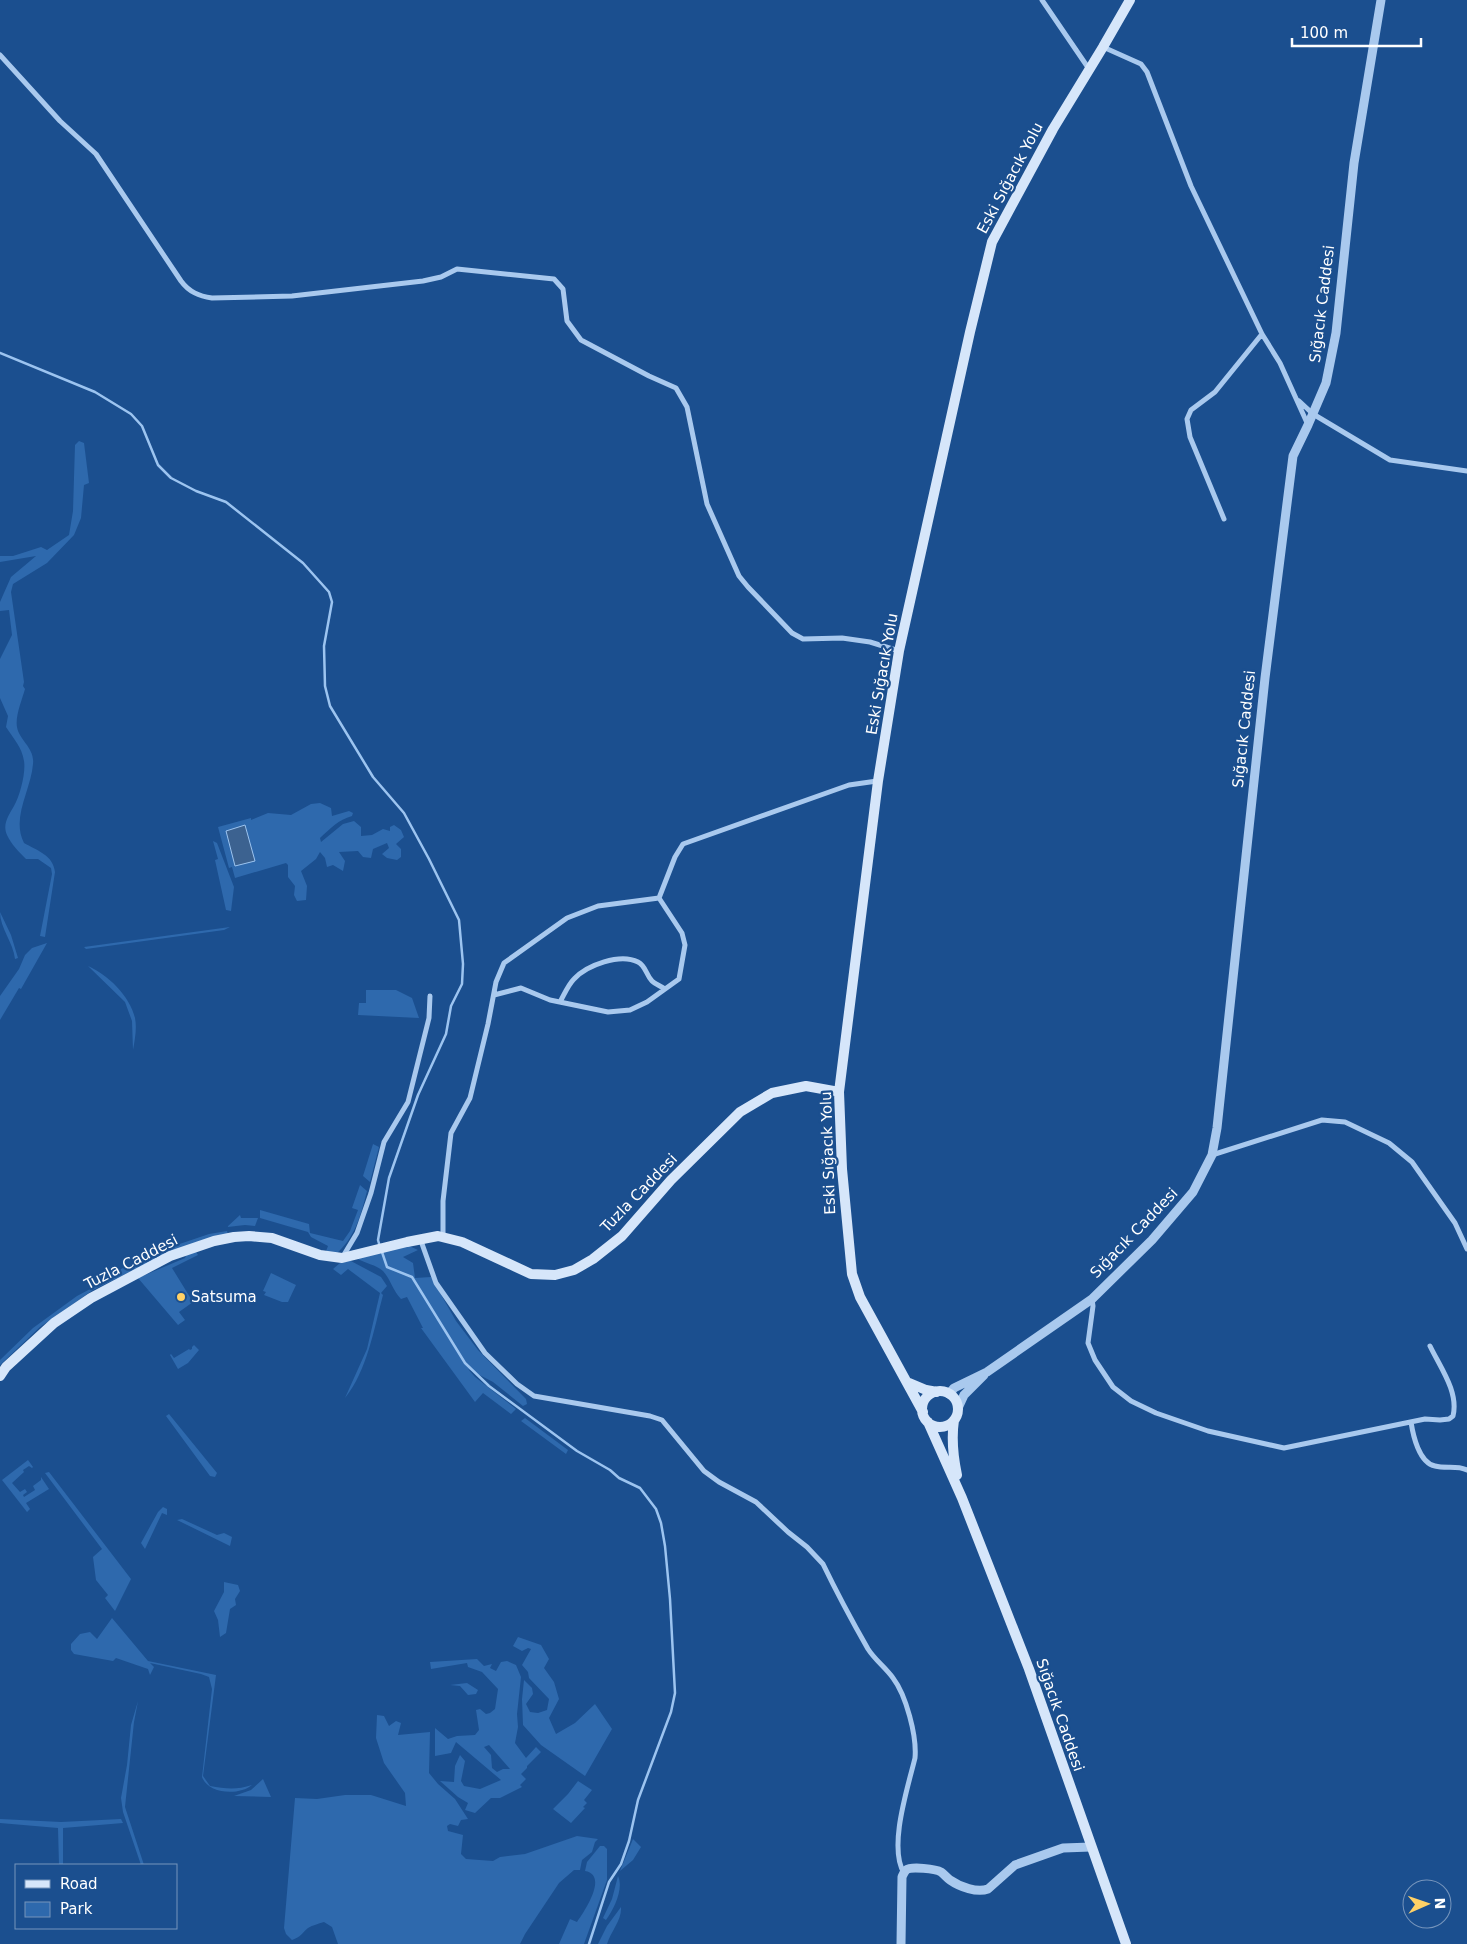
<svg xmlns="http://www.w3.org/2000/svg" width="1467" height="1944" viewBox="0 0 1467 1944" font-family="'DejaVu Sans',sans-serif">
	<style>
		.green { fill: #2e69ad; fill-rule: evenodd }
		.water { fill: #3c6290; stroke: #9cc4f0 }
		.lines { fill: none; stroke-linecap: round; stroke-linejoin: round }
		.stream { stroke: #9cc4f0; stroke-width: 2.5 }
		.minor { stroke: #a9c9ee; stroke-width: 5 }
		.tertiary { stroke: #a9c9ee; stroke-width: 9 }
		.secondary { stroke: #d6e6fa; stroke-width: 10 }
		.poi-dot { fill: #ffd166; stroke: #1b4f8f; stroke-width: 2 }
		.labels { text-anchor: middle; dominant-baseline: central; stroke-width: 4.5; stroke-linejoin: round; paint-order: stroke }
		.street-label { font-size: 15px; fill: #fff; stroke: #1b4f8f }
		.poi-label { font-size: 15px; fill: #fff; stroke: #1b4f8f; text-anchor: start }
	</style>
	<rect width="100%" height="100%" fill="#1b4f8f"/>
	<path class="green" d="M79 441 84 443 89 483 84 485 81 518 74 535 47 563 13 584 11 592 24 682 23 686 25 689C22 700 15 716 17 727 19 740 35 748 33 764 31 790 11 818 24 843 38 851 53 855 55 872L45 937 40 936 52 874 51 868 38 859H26C19 852 11 844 7 835 2 824 9 815 14 806 20 796 26 772 24 761 22 747 13 738 6 727L8 716 0 698V659L12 635 9 610 0 611V602L11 577 36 556 0 562V556H13L41 547 47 550 69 535 73 511 75 445Z
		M320 803 331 808 332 816 349 811 353 813 352 816C338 820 331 828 320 838L321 842 343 824 354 821 361 827V836L372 835 383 829 390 831V827L394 825 401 830 404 837 396 844 401 849V857L397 860 387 858 382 854 389 848 387 843 373 849 371 858 363 857 358 851 339 852 345 861 343 871 333 865 327 867 325 858 320 852 316 859 301 871 307 886 306 900 297 901 294 895 295 886 288 877V865L286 863 235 878 232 867 229 868 218 827 251 818V820L268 813 291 815 311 804Z
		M213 841 217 843 234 887 231 911 226 910 215 860 218 859Z
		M0 912 11 935 18 958 15 959C13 942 0 928 0 912Z
		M230 927 224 930 86 949 84 947Z
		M47 943 21 989 19 988 0 1020V996L19 969 25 955 32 948Z
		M88 966C107 974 130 996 135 1018 137 1028 135 1039 133 1050L132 1021 125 1002Z
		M366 990H396L412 998 419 1018 358 1015 359 1003H366Z
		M373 1144 379 1147 370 1182 363 1176Z
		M360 1185 367 1191C361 1215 355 1238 335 1255L325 1254 328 1246 311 1237 308 1232 260 1218V1210L309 1224 310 1233 343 1241 350 1231 358 1210 352 1208Z
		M240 1215 241 1218H258L255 1226 245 1225 227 1227Z
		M227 1231 228 1234 156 1259 93 1290 40 1327 0 1365V1360L33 1328 77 1296 113 1277 121 1269 159 1251 209 1234Z
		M407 1245 418 1250 403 1257 413 1263 415 1278 431 1277 456 1321 478 1350 526 1399 527 1404 523 1406 493 1382 468 1369 475 1377 516 1409 511 1414 483 1393 475 1402 421 1328H423L407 1297 401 1299C393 1291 391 1280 383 1271 377 1265 364 1263 356 1258Z
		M195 1250 198 1255 172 1268 193 1302 179 1312 185 1320 178 1325 138 1278 185 1258 187 1253Z
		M349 1260 381 1277 387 1286 381 1293 383 1295C374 1329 367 1371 345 1398L367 1349 380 1293 348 1269 341 1275 333 1269 340 1263Z
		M271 1273 296 1285 288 1302H282L264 1295 266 1292 263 1291Z
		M194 1345 199 1350 188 1363 178 1369 170 1355 171 1354 174 1358 189 1349 190 1350 192 1349V1347Z
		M169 1414 217 1473 215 1477 210 1476 166 1416Z
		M525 1418 568 1450 566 1454 521 1421Z
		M28 1460 33 1467 32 1468 29 1466 23 1470 24 1472 12 1483 20 1492 25 1489 27 1492 23 1495 24 1497 35 1490 33 1486 41 1480V1477L49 1489 26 1503 30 1509 27 1512 2 1480Z
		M49 1472 131 1579 115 1611 105 1598 108 1595 96 1580 93 1557 102 1549 45 1473Z
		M163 1507 167 1509V1515L162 1513 145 1549 141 1543 158 1512Z
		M182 1519 217 1535 224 1533 232 1537 230 1546 177 1520Z
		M224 1582 238 1585 240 1591 235 1599 236 1605 230 1609 226 1633 220 1637 218 1620 214 1611 224 1592Z
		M112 1618 148 1661 216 1675 203 1776 210 1786C226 1789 237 1790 252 1785 239 1796 208 1794 202 1777L212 1689 209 1677 201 1674 150 1663 154 1667 150 1675 148 1669 116 1658 113 1661 74 1654 71 1650V1644L80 1634 90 1632 97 1639Z
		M518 1637 541 1645 549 1659 544 1668 554 1682 559 1699 549 1718 556 1734 575 1723 595 1704 612 1729 585 1776 541 1745 523 1725 522 1699 524 1680 532 1688 533 1694 526 1704 530 1712 538 1713 547 1710 549 1699 529 1678 528 1672 522 1665 531 1649 528 1648 522 1651 513 1646Z
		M477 1659 484 1666 492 1664 490 1668 496 1671 501 1662 507 1661 516 1665 521 1677 517 1714 518 1727 515 1743 526 1758 536 1747 541 1752 527 1766V1768L521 1774 526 1779 520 1785 522 1787 500 1798H491L475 1813 465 1810 468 1803 458 1797 440 1781 454 1782 455 1766 460 1755 465 1761 461 1781 464 1786 480 1789 501 1780 456 1742 451 1753 435 1756V1728L448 1739 457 1736 475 1735 479 1730 476 1710 480 1709 486 1714 490 1713 495 1709 498 1689 482 1672 468 1667 467 1663 431 1669 430 1662ZM489 1745 510 1769H503L497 1772 492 1768 491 1755 484 1747Z
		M467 1683 478 1690 476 1694 468 1695 460 1686 450 1685Z
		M138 1701 134 1722 125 1807 144 1865H141L123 1812 121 1798 127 1765 131 1725Z
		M377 1715 384 1716 389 1726 396 1721 401 1723 398 1735 430 1732 429 1773 438 1784 455 1799 468 1819 461 1820 458 1826 450 1824 447 1826 448 1831 463 1835 461 1854 466 1859 493 1861 500 1857 525 1854 577 1836 598 1839 595 1842 592 1852 582 1860 580 1870H574L559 1883 525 1934 520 1944H338L332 1927 324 1922C318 1924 313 1925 308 1928 302 1933 301 1937 292 1940L286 1934 284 1928 295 1798 317 1799 345 1795H371L406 1806 405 1793 384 1763 376 1738Z
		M263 1779 271 1797 234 1796 251 1790Z
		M578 1781 592 1790 584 1800 587 1803 583 1807 585 1808 571 1823 553 1809 568 1794Z
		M0 1819 61 1822 121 1819 123 1823 63 1828V1865H59L58 1828 0 1823Z
		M633 1839 641 1847 633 1860 620 1871Z
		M600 1846H604L607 1849V1880L584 1944H559L570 1919 577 1922C584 1912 609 1875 585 1871L587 1862Z
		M618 1876C624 1889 614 1909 606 1920L603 1918 612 1899Z
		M621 1907C622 1920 611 1931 607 1944H598L607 1926Z"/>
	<path class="water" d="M245 825 255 861 235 866 226 831Z"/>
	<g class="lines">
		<path class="stream" d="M0 353 95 392 131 414 142 426 158 465 171 478 196 491 226 502 303 563 329 592 332 602 324 646 325 686 330 706 373 777 404 813 429 859 459 920 463 964 462 984 451 1006 446 1034 418 1095 389 1178 378 1240 380 1247
			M382 1252 387 1267 412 1277 465 1363 489 1386 577 1451 610 1470 619 1478 640 1488 656 1509 661 1523 665 1546 670 1599 675 1693 671 1712 638 1800 629 1841 621 1864 609 1882 589 1944"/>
		<path class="minor" d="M1042 0 1089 69
			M1103 47 1141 64 1147 72 1191 186 1262 334 1280 363 1308 425
			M0 55 60 121 96 154 181 281C189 292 199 296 212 298L292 296 423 281 441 277 457 269 554 279 563 289 567 321 581 340 649 376 676 388 687 407 707 504 739 576 748 587 792 633 803 639 842 638 870 642 899 651
			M1299 401 1313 414 1390 460 1467 471
			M1224 519 1190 437 1187 419 1191 410 1215 392 1262 334
			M494 995 521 988 550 1000 608 1012 630 1010 647 1002 679 979 685 945 682 933 659 898
			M560 1002C564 995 568 985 574 979 587 965 620 953 638 962 646 966 646 975 652 981 655 984 661 986 665 989
			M1212 1155 1322 1120 1345 1122 1389 1143 1412 1162 1455 1223 1467 1249
			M443 1238V1201L451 1133 470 1098 488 1024 496 982 504 963 567 918 598 906 659 898 675 857 683 844 849 785 877 781
			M421 1241 436 1283 485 1353 517 1384 534 1396 650 1416 662 1420 704 1471 719 1482 756 1502 788 1532 807 1547 823 1564C837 1593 852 1621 868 1649 875 1660 885 1667 893 1678 906 1695 917 1736 915 1758 908 1787 888 1847 904 1873
			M342 1258 357 1233 371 1193 384 1142 408 1102 429 1018 430 996
			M1092 1299 1093 1306 1088 1343 1095 1360 1113 1387 1131 1401 1156 1413 1208 1431 1284 1448 1425 1419 1440 1420 1449 1419 1453 1416C1459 1392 1440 1367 1430 1346
			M1411 1422C1413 1435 1419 1463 1435 1466 1446 1469 1457 1465 1467 1470"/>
		<path class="tertiary" d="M949 1394 954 1388 987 1372 1092 1299 1152 1240 1193 1192 1212 1155 1217 1128 1265 678 1293 456 1308 425 1326 383 1336 333 1354 163 1381 0
			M958 1408 964 1395 984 1375
			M901 1944 902 1877C903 1875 904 1872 906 1870 911 1866 936 1869 941 1872 944 1874 947 1878 950 1880 960 1887 977 1893 988 1889L1015 1865 1063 1848 1091 1847"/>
		<path class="secondary" d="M0 1376 6 1367 54 1323 91 1298 170 1256 214 1241 234 1237 249 1236 272 1238 320 1255 342 1258 407 1242 438 1236 462 1242 531 1274 555 1275 574 1270 593 1259 622 1236 671 1180 740 1112 772 1093 806 1086 839 1092
			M907 1382 926 1390 937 1392
			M922 1409a18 18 0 1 1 36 0a18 18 0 1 1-36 0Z
			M923 1412 860 1297 852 1274 842 1169 839 1092 878 781 899 651 970 332 992 242 1053 129 1103 47 1130 0
			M954 1420C951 1440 953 1456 957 1475
			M928 1422 962 1498 1029 1669 1126 1944"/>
	</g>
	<circle class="poi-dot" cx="181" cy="1297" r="5"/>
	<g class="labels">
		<g class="street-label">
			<text transform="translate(1010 178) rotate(-62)">Eski Sığacık Yolu</text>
			<text transform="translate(1322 304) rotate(-83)">Sığacık Caddesi</text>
			<text transform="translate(882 674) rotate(-80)">Eski Sığacık Yolu</text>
			<text transform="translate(1244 729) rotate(-84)">Sığacık Caddesi</text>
			<text transform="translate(828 1153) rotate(-92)">Eski Sığacık Yolu</text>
			<text transform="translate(639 1193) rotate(-46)">Tuzla Caddesi</text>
			<text transform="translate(1134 1233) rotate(-46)">Sığacık Caddesi</text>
			<text transform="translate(131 1262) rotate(-27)">Tuzla Caddesi</text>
			<text transform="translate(1060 1715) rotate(71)">Sığacık Caddesi</text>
		</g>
		<g class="poi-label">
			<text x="191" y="1297">Satsuma</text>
		</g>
	</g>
	<rect x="15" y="1864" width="162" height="65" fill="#1b4f8f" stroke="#7695bc"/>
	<rect x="25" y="1880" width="25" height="8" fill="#d6e6fa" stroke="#7695bc"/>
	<text x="60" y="1889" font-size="15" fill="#ffffff">Road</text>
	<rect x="25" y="1902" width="25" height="15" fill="#2e69ad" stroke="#7695bc"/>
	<text x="60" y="1914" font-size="15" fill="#ffffff">Park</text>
	<g transform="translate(1427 1904) rotate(88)"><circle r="24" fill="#1b4f8f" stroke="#7695bc"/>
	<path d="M0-4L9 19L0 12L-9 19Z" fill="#ffd166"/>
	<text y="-8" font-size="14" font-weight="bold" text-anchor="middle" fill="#ffffff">N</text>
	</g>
	<path d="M1292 38v8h129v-8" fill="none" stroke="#ffffff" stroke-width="2.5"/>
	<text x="1300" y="38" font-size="15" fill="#ffffff" stroke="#1b4f8f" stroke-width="4" paint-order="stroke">100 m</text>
</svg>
